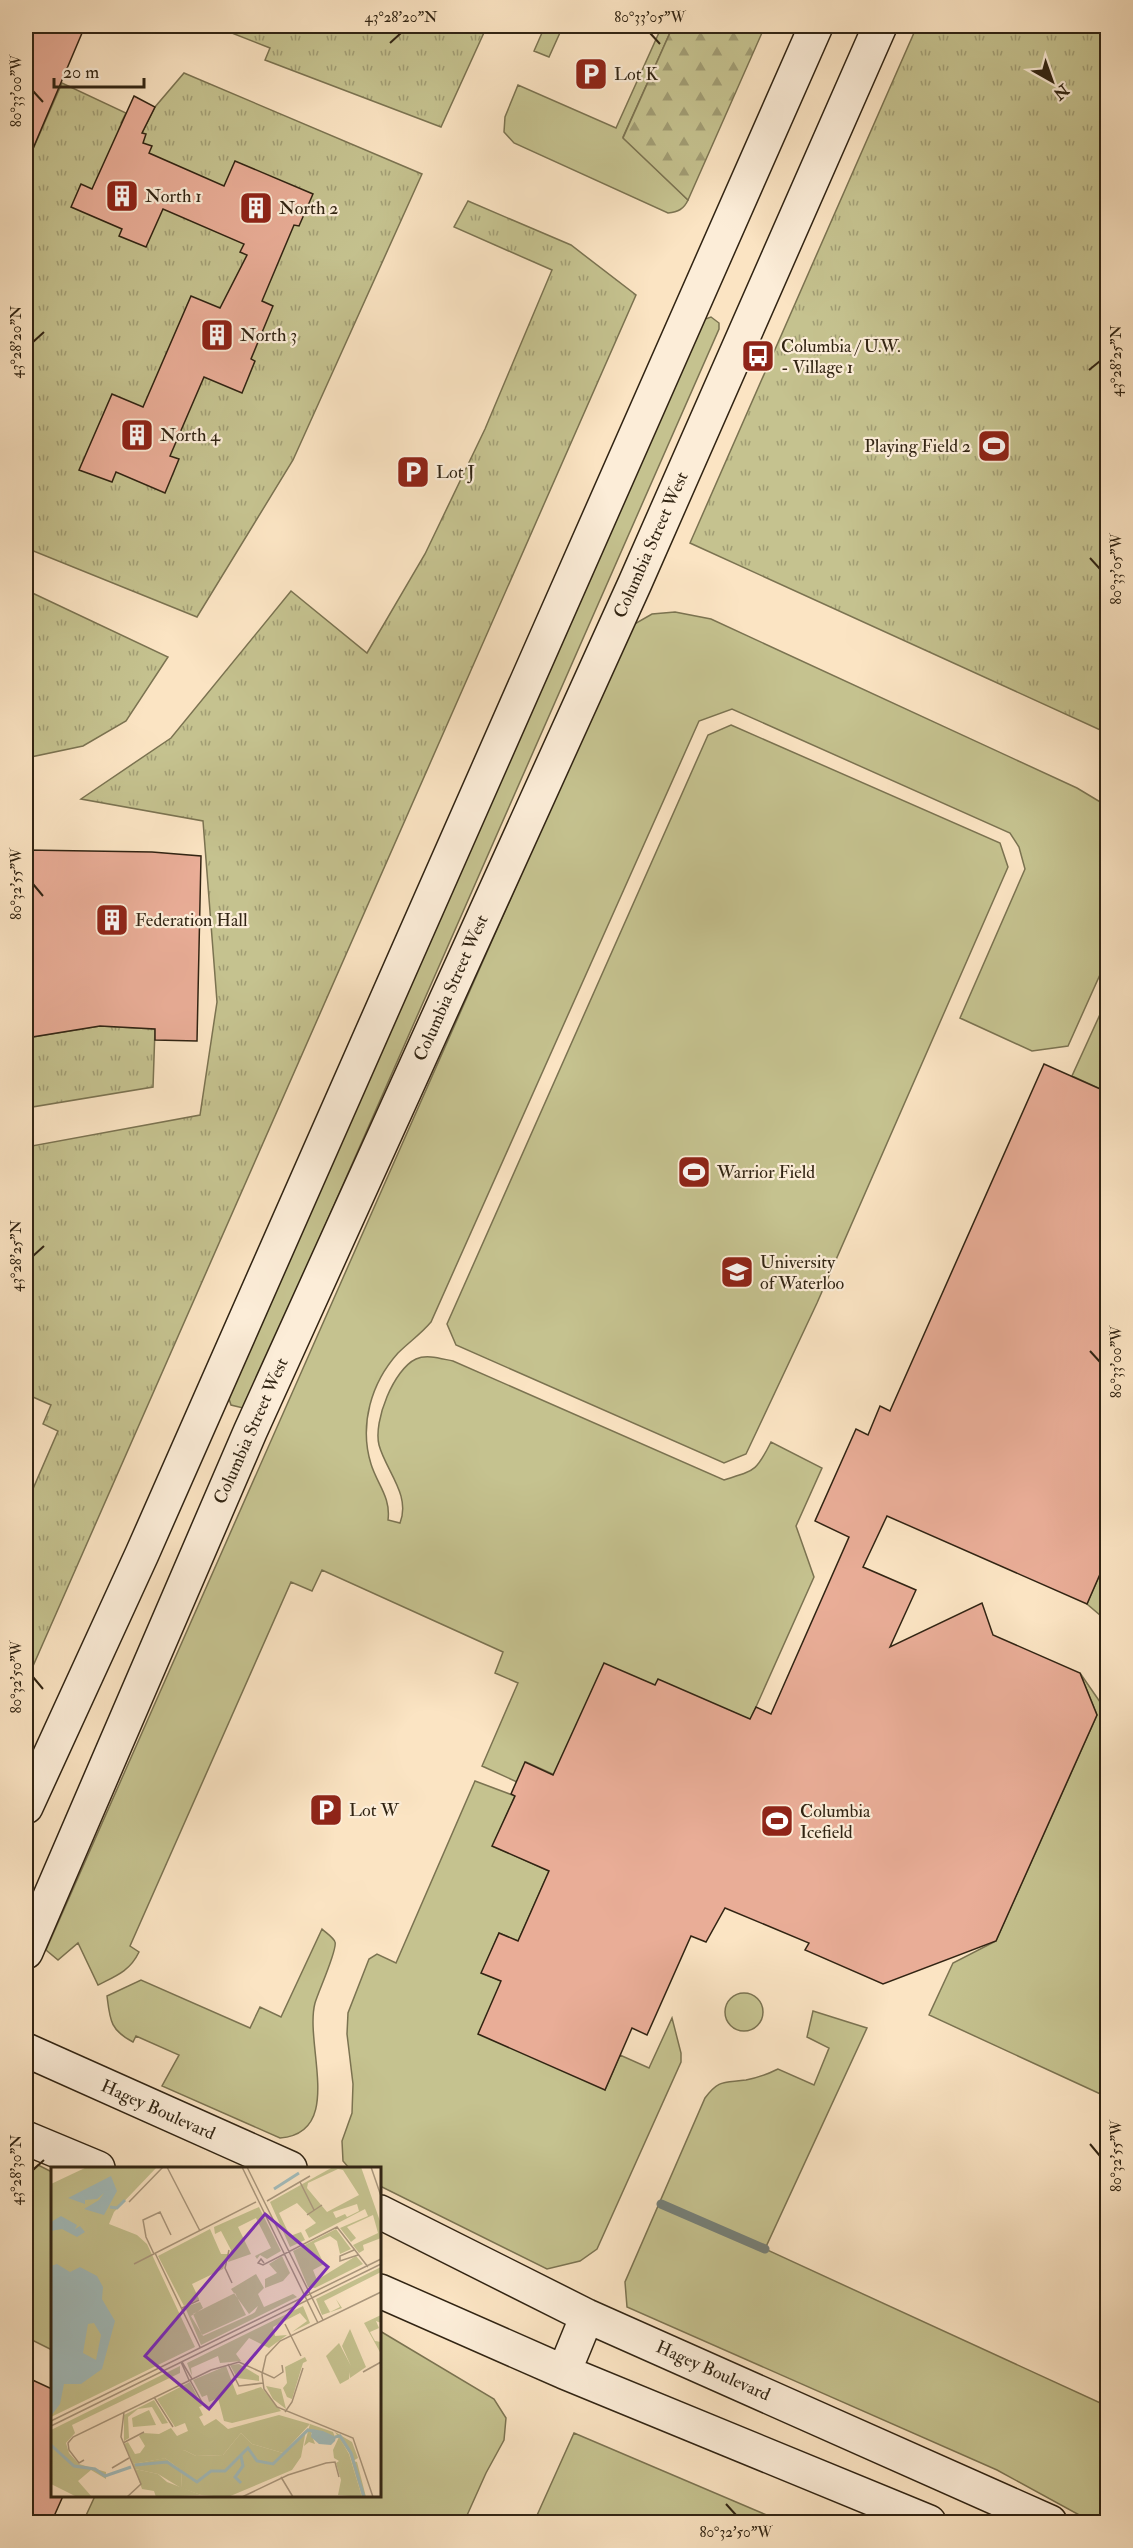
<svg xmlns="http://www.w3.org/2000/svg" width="1133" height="2548" viewBox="0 0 1133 2548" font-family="'IM FELL Double Pica',serif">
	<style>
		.grass { fill: #c5c28f; stroke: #7b7351; stroke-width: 1.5 }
		.forest { fill: url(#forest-firs); stroke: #7b7351; stroke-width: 1.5 }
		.park { fill: url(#park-tufts); stroke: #7b7351; stroke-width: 1.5 }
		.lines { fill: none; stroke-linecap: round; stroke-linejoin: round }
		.stream { stroke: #757f78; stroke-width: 9 }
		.building { fill: #e9ad97; stroke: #312413; stroke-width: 1.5 }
		.secondary-casing { stroke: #312413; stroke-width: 36 }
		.secondary { stroke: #fcedd8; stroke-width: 33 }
		.ticks { fill: none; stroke: #312413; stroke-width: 2 }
		.labels { text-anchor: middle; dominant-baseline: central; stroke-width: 4.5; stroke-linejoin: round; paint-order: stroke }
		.poi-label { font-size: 18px; fill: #312413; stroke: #fcedd8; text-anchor: start }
		.street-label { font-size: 18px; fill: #312413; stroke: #fcedd8 }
		.inset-river { fill: none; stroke: #a2bcbc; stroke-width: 3 }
		.inset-road { fill: none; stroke: #aa977d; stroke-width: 1.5 }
		.view { fill: #7b2cbf; fill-opacity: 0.15; stroke: #7b2cbf; stroke-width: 3 }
		.inset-edge { fill: none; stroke: #312413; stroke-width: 3 }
		.neatline { fill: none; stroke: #312413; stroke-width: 2 }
		.ticks-label { font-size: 15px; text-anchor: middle; fill: #312413 }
	</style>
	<defs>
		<pattern id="forest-firs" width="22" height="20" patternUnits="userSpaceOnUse" patternTransform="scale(1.5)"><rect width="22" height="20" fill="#c5c28f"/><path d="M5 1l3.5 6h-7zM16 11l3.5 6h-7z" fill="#a19d74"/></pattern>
		<pattern id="park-tufts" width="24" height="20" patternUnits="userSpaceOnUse" patternTransform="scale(1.5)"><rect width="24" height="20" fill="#c5c28f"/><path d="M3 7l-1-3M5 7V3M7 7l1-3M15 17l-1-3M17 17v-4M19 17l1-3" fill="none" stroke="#a19d74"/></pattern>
	</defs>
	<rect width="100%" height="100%" fill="#fbe4c3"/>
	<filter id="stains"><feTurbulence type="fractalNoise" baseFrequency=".00333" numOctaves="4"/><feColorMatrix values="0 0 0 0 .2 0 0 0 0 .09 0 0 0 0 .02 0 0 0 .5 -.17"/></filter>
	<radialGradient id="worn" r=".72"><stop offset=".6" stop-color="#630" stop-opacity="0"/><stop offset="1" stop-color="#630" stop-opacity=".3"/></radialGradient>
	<path class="grass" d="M545 26H563L549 57 534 51Z
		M662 26H673L623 137 688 200C684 209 678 212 668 213L514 143 504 132 505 117 518 85 616 128Z
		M711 317 719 323V329L248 1401 243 1408 231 1405 228 1396 702 320Z
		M675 612 711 619 1077 788 1107 806V959L1068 1046 1032 1051 960 1018 1025 869 1019 847 1010 833 732 709 699 721 431 1322C421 1334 409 1342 398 1353 371 1383 359 1425 371 1464 377 1484 391 1497 388 1520L400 1523C411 1495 386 1471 379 1445 373 1421 394 1369 416 1359 427 1354 442 1359 453 1361L724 1480C755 1470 756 1472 771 1442L822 1468 796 1526 814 1577 697 1839 526 1762 517 1782 482 1766 518 1683 495 1673 503 1652 322 1570 312 1591 291 1582 130 1946 139 1952C130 1971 116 1976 98 1985L78 1943 58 1960 46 1950 631 626 652 614Z
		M731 725 1000 843 1008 867 817 1303 746 1454 724 1463 456 1345 447 1324 708 735Z
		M1107 999V1092L1072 1076Z
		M1107 1558 1108 1621H1107L1087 1604Z
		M1080 1673 1107 1712V2097L929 2015 953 1963 996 1941 1097 1715Z
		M475 1781 515 1796 493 1846 549 1871 518 1941 499 1933 482 1973 501 1981 605 2090 620 2055 649 2068 672 2018 681 2053V2062L597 2249 580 2261 547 2269 380 2186V2168H349L343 2161 342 2141 352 2113 353 2084 347 2034 348 2013 369 1959 377 1954 396 1963Z
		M322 1929C326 1933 333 1937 335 1942 338 1949 318 1992 315 2003 304 2044 345 2133 280 2138L162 2086 179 2055 136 2036 133 2042C110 2030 110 2020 107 1996L141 1980 250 2028 260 2007 281 2017Z
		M725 2012a19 19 0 1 1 38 0a19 19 0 1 1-38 0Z
		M813 2011 867 2028 765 2249 1107 2406V2522H1092L997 2470 627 2307 625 2282 705 2098C719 2079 724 2083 746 2080 757 2078 768 2074 778 2069L814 2085 829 2048 807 2037Z
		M38 2165 52 2172V2350L26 2337V2175Z
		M380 2331 494 2399 506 2418 504 2440 486 2473 464 2522H83L95 2496H380Z
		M574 2433 783 2522H534Z"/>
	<path class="forest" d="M673 26H765L688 200 623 138Z"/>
	<path class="park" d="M214 26H487L441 127 265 60 270 48Z
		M917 26H1107V733L690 543Z
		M184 73 422 174 293 460 197 617 26 548V165L62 83 126 113 121 123 142 133 155 107Z
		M468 201 571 245 636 295 26 1682V1505L58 1431 43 1424 51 1405 26 1394V1147L200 1115 217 1002 203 821 81 799 171 738 291 591 367 653 425 554 485 429 552 270 454 227Z
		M26 590 168 657 126 721 83 746 26 758Z
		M100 1026 155 1029 153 1087 26 1108V1038Z"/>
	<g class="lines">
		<path class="stream" d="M661 2204 765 2249"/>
	</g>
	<path class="building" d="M26 26H85L26 165Z
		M134 96 155 107 142 133 146 134 143 143 152 146 149 153 224 186 235 161 313 194 299 226 294 225 262 301 273 306 251 359 255 361 242 393 204 377 170 456 179 459 165 493 116 472 112 482 79 470 112 394 143 407 191 296 220 308 247 255 240 252 244 244 163 209 146 247 119 236 122 229 71 207 81 184 92 189Z
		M26 850 152 852 201 856 197 1041 155 1040V1029L100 1026 26 1038Z
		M1044 1064 1107 1092V1558L1087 1604 887 1516 863 1567 916 1590 890 1647 982 1603 993 1635 1080 1673 1097 1715 996 1941 883 1984 805 1950 809 1943 725 1908 706 1942 691 1936 647 2035 632 2028 605 2090 478 2034 501 1981 481 1973 499 1933 518 1941 549 1871 492 1846 515 1796 511 1794 525 1762 553 1775 604 1663 655 1685 658 1679 750 1719 756 1707 771 1714 849 1537 815 1521 856 1429 868 1435 880 1406 890 1411Z
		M26 2377 52 2389V2496H63L51 2523H26Z"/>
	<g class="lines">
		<defs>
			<path id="secondary" d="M26 1807 142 1554 816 26
				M26 1952 250 1432 635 583 880 26
				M26 2050 290 2168
				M26 2138 98 2168
				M380 2212 587 2316 1050 2522
				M380 2291 564 2372 929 2522
				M564 2372 587 2316"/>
		</defs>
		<use href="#secondary" class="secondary-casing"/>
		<use href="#secondary" class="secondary"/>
	</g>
	<path class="ticks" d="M650 33 660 44M390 43 401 33M33 91 43 102M33 342 44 332M1089 370 1100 361M1090 558 1100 569M33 884 43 896M33 1256 44 1246M1090 1351 1100 1362M33 1677 43 1689M1090 2144 1100 2156M33 2170 44 2160M726 2504 736 2515"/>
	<defs>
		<symbol id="parking-square" viewBox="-11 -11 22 22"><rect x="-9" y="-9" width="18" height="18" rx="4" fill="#8f2418" stroke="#fcedd8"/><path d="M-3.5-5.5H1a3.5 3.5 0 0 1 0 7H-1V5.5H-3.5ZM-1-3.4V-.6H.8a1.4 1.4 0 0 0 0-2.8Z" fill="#fff"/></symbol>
		<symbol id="building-square" viewBox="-11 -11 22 22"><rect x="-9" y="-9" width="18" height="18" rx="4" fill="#8f2418" stroke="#fcedd8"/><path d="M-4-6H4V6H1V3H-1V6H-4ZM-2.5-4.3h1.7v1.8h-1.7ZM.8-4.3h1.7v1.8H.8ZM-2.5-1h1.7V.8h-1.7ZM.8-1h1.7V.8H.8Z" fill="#fff"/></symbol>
		<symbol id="bus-square" viewBox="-11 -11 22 22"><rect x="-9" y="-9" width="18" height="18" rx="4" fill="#8f2418" stroke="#fcedd8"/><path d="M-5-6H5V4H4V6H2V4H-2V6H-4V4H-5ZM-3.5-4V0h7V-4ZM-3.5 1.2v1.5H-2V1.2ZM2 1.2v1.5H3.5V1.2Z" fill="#fff"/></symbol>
		<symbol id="stadium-square" viewBox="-11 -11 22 22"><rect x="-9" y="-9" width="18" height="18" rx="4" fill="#8f2418" stroke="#fcedd8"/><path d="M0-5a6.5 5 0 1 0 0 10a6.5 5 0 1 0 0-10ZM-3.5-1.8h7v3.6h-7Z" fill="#fff"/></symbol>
		<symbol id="university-square" viewBox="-11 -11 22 22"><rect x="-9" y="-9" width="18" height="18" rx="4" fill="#8f2418" stroke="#fcedd8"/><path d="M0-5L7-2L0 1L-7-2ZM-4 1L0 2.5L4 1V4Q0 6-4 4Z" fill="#fff"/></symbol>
	</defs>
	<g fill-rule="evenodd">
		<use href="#parking-square" x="572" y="55" width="38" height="38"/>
		<use href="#building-square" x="103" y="177" width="38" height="38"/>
		<use href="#building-square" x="237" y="189" width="38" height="38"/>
		<use href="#building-square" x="198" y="316" width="38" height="38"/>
		<use href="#bus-square" x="739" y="337" width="38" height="38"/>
		<use href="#building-square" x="118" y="416" width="38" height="38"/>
		<use href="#stadium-square" x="975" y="427" width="38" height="38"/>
		<use href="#parking-square" x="394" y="453" width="38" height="38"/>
		<use href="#building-square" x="93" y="901" width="38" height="38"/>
		<use href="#stadium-square" x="675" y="1153" width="38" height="38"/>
		<use href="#university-square" x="718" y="1253" width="38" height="38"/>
		<use href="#parking-square" x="307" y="1791" width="38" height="38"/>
		<use href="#stadium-square" x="758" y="1802" width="38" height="38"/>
	</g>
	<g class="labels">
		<g class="poi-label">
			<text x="614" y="74">Lot K</text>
			<text x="145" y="196">North 1</text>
			<text x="279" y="208">North 2</text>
			<text x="240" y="335">North 3</text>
			<text x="781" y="346">Columbia / U.W.<tspan x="781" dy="21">- Village 1</tspan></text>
			<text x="160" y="435">North 4</text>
			<text x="971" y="446" text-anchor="end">Playing Field 2</text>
			<text x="436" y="472">Lot J</text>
			<text x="135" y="920">Federation Hall</text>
			<text x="717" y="1172">Warrior Field</text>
			<text x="760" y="1262">University<tspan x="760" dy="21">of Waterloo</tspan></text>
			<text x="349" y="1810">Lot W</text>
			<text x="800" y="1811">Columbia<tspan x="800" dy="21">Icefield</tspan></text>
		</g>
		<g class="street-label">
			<text transform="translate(651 545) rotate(-66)">Columbia Street West</text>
			<text transform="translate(451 988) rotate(-66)">Columbia Street West</text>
			<text transform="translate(251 1431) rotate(-66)">Columbia Street West</text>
			<text transform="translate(158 2110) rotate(24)">Hagey Boulevard</text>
			<text transform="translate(713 2371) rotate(24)">Hagey Boulevard</text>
		</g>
	</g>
	<g transform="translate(51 2167)">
		<rect width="330" height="330" fill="#fbe4c3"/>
		<path d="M282 0H310L330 57V71L312 78 313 83 308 86 302 78 327 66 322 48 296 60 305 71 300 75 289 61 317 49 314 42 258 71 254 63 265 56 246 36 228 46 239 69 250 65 254 73 239 80 219 35ZM287 2 292 3 308 28 276 45 256 21 257 16ZM306 37 308 44 296 50 294 47 285 51 282 45ZM208 40 230 84 216 92 209 88 206 92 204 89 220 81 205 51 187 60 200 87 177 95 180 83 170 64 164 67 163 60ZM159 62 170 87H177L172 102 141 117 148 132 133 139 107 89ZM285 62 300 82 289 87 286 74 279 69 263 76 273 97 262 103 266 113 305 89 312 97 264 121 257 120 242 84ZM231 89 239 106 232 114 214 121V112L226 106 218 97ZM330 100V105L273 134 279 145 289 140 285 132 291 141 271 148 265 132ZM205 107 213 121 207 127 213 140 242 127 246 130 150 178 134 140 149 135 152 141 140 149 152 169 201 147 204 145 207 139 198 147 180 122ZM184 126 195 148 151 168 142 147ZM330 148V156L325 154 328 161 319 165 324 174 330 175V187L313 156ZM259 257 282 265 284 270 260 266 264 277 258 275 253 279ZM114 291 131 304 130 321 107 307 84 302 82 297Z" fill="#c5c28f" fill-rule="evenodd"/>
		<path d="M129 199V206L21 258 24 266 15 276 18 286 28 297 55 305V312L40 303 27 314 41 330H26L0 317V263ZM255 263 250 290 241 303 177 330 150 328 130 321 131 304 114 291 133 283 145 289 172 288 190 266 201 277 232 286ZM284 265 301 275 307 291 302 294 306 295 315 330H311L298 286Z" fill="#c5c28f"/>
		<path d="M36 0H106L63 45 58 57 86 68 96 77 144 180 0 250V17ZM252 139 259 156 241 165 256 154 249 146 222 160 224 169 236 168 218 181 198 171 185 187 190 194 169 196 167 189 140 201 141 209 136 196ZM299 162 315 200 299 211V205L298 212 289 217 275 189 288 176 300 199 291 179ZM254 190 256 194 252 196 241 232 236 230 232 221 236 216 234 200ZM188 197 208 209V214L186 211 179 198ZM175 199 186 228 210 220 230 244 181 256 173 254 167 231 158 235 156 228 151 230 142 213ZM139 215 151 239 148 240 152 248 148 250 153 259 165 252 177 262 228 248 259 257 232 286 201 277 190 266 172 288 145 289 133 283 127 289 82 297 73 277 77 275 84 287 89 286 94 279 88 269 92 266 108 267 120 261 126 269 137 264 134 256 124 260 106 232ZM215 219 230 222 235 242 222 232ZM103 233 117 256 111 257 101 240 87 242 77 250 78 271 73 274V248ZM98 243 105 258 82 260 81 251ZM288 270 298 287 311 330 287 328 290 313 285 296 288 294 283 291 282 283ZM84 302 107 307 116 315 150 328 105 330 103 324 91 322Z" fill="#c5c28f"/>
		<path d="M60 9 66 24 53 48 33 42 48 33 53 26 46 32 34 33V37L17 31ZM10 49 26 58 24 62 29 59 34 65 26 70 11 62 0 64V55ZM6 97 19 105 29 100 46 109 52 120 51 132 64 154 51 202 30 217H13L9 237 0 249V99ZM43 156 50 168 45 193 32 186 37 157ZM261 262 272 264 285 270 284 274 280 278 268 277 260 270Z" fill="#a2bcbc" fill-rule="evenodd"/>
		<path class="inset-river" d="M223 22 248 6M59 40 66 41 74 33M284 270 289 269 300 286 313 330M0 278 23 299 44 302 54 309 80 300M84 298 116 295 146 315 160 304H174L197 281 206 294 222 297 257 263 262 264M190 316 184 310 192 299 190 289"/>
		<path class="inset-road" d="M116 0 149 64M191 0 267 156M196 0 272 153M320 0 330 29M249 15 263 43M216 34 259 9M78 35 112 0M256 48 271 38M178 83 174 101 181 116M303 83 289 89V94L307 88M104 86 149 180M103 87 95 70 92 53 109 45 120 68M213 96 210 92 207 96 212 98 286 60 317 100M83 97 205 35M131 141 148 133M234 157 250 189M130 195 138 213M131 195 141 212M177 197 188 219 212 216M312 205 330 195M139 213 152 237M103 230 122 260M73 245 70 270 90 317 76 330M234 245 241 235 252 201M0 254 330 92M0 259 330 97M72 276 93 265M33 293 28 296 18 283 17 276 22 270 160 203 188 195 223 211 232 205 231 198M61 301 78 291M230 310 242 330M191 330 237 308 275 296 284 295 288 310M322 330 302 271 226 240 213 222 211 207 215 189 229 174 330 125"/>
		<path class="view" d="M214 47 277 100 158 242 94 189Z"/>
		<rect width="330" height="330" class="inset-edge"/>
	</g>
	<rect width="1133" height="2548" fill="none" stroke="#fbe4c3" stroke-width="66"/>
	<g transform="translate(1052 81) rotate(140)" stroke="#fcedd8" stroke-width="4.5" paint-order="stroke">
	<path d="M0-4.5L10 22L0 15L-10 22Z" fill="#312413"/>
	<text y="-9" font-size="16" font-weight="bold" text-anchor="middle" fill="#312413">N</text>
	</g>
	<path d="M54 78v9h90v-9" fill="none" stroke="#312413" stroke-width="3"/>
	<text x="63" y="78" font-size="18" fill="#312413" stroke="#fcedd8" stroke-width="4.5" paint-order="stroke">20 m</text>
	<rect x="33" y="33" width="1067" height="2482" class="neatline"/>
	<g class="ticks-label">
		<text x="401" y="22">43°28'20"N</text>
		<text x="650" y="22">80°33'05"W</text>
		<text transform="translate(16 91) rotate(-90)" y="5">80°33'00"W</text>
		<text transform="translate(16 342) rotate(-90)" y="5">43°28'20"N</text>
		<text transform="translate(1116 361) rotate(-90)" y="5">43°28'25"N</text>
		<text transform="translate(1116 569) rotate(-90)" y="5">80°33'05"W</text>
		<text transform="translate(16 884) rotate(-90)" y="5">80°32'55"W</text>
		<text transform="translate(16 1256) rotate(-90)" y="5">43°28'25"N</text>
		<text transform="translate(1116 1362) rotate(-90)" y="5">80°33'00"W</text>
		<text transform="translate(16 1677) rotate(-90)" y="5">80°32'50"W</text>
		<text transform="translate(1116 2156) rotate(-90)" y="5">80°32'55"W</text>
		<text transform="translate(16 2170) rotate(-90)" y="5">43°28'30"N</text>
		<text x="736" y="2537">80°32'50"W</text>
	</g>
	<rect width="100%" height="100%" filter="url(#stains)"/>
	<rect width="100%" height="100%" fill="url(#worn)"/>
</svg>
